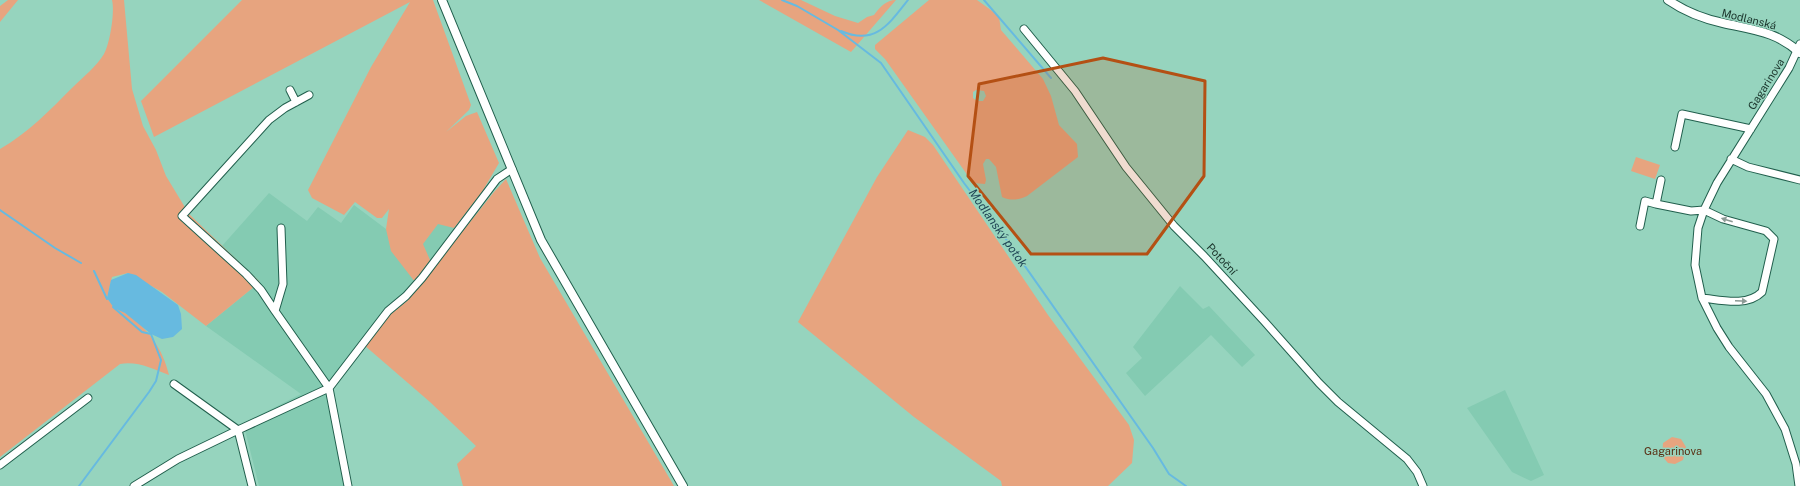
<svg xmlns="http://www.w3.org/2000/svg" width="1800" height="486" viewBox="0 0 1800 486" font-family="'Public Sans',sans-serif">
	<style>
		.built { fill: #84cbb2 }
		.green { fill: #e7a47f; fill-rule: evenodd }
		.water { fill: #67bae0 }
		.lines { fill: none; stroke-linecap: round; stroke-linejoin: round }
		.stream { stroke: #67bae0; stroke-width: 2 }
		.minor-casing { stroke: #215f4d; stroke-width: 9 }
		.tertiary-casing { stroke: #215f4d; stroke-width: 10 }
		.minor { stroke: #fff; stroke-width: 7 }
		.tertiary { stroke: #fff; stroke-width: 8 }
		.oneway { fill: #8c9a95 }
		.marked { fill: #b45014; fill-opacity: 0.2; stroke: #b45014; stroke-width: 3; stroke-linejoin: round }
		.labels { text-anchor: middle; dominant-baseline: central; stroke-width: 3; stroke-linejoin: round; paint-order: stroke }
		.street-label { font-size: 11px; fill: #1a342b; stroke: #96d4be }
		.park-label { font-size: 11px; fill: #582c10; stroke: #96d4be }
		.water-label { font-size: 12px; font-style: italic; fill: #1f4455; stroke: #96d4be }
	</style>
	<rect width="100%" height="100%" fill="#96d4be"/>
	<path class="built" d="M269 193 307 221 318 207 341 223 354 205 394 235 418 203 454 228 463 232 407 301 391 314 364 345 334 386 332 393 352 486H259L245 430 238 426 301 394 206 326 260 282 222 246Z
		M1180 286 1203 309 1209 306 1255 355 1242 367 1211 335 1145 396 1126 373 1142 358 1133 347Z
		M1505 390 1544 475 1531 481 1512 472 1467 408Z"/>
	<path class="green" d="M8 0H18L0 22V6Z
		M112 0H124L132 89 143 126 156 150 166 176 189 214 260 282 206 326 162 292 128 273 112 277 107 298C115 309 115 307 125 313 148 328 163 349 169 375 153 369 138 361 120 364L0 457V149C28 133 50 110 73 87 83 77 96 67 104 54 110 43 115 12 112 0Z
		M242 0H433L471 105 469 110 446 132 466 116 477 112 499 163 482 192 454 228 438 224 423 244 430 260 415 282 391 251 386 229 389 209 382 218H377L355 202 344 215 312 198 308 190 371 67 410 2 154 137 141 101Z
		M759 0H801L835 16 858 23 867 17 874 15C880 7 886 0 896 0L851 52Z
		M929 0H977L995 13 999 17 1001 30 1043 79 1051 96 1059 125 1077 144 1078 157 1027 196C1018 200 1011 201 1002 197L996 167 989 159H986L983 164 986 180 985 184 973 183 885 59 875 49V45ZM976 90 984 91 986 96 983 101H977L973 98V92Z
		M908 130 925 137 933 145 1048 315 1129 425 1134 440 1132 463 1108 486H1002L1001 481 914 417 798 322 877 177Z
		M1636 157 1660 165 1655 179 1631 171Z
		M506 179 540 258 674 486H463L457 464 476 446 430 402 364 345 391 314 407 301 494 192Z
		M1672 437 1681 439 1686 447 1683 460 1675 464 1668 463 1662 456 1663 443Z"/>
	<path class="water" d="M128 273 136 275 178 305 181 314 182 329 173 337 162 339 151 334 125 313 114 308 107 298 111 280Z"/>
	<g class="lines">
		<path class="stream" d="M782 0 797 6 838 30 881 63 964 183 996 225 1153 448 1169 474 1186 486
			M984 0 1051 78
			M841 31C875 46 889 24 908 0
			M0 210 55 248 81 263
			M94 271 107 299
			M79 486 149 392 156 381 161 360 151 334 142 332 113 307"/>
		<defs>
			<path id="minor" d="M1024 29 1075 91 1126 167 1174 226 1204 256 1264 321 1319 383 1338 402 1407 459 1417 472 1423 486
				M290 90 296 102
				M1675 147 1682 114 1751 129
				M1731 159 1748 167 1800 180
				M1661 180 1656 204 1691 211 1704 210 1723 219 1766 231 1774 239 1762 292C1747 307 1721 300 1702 298
				M1640 226 1645 201 1656 204
				M281 228 283 284 275 311 329 388 348 486
				M275 311 261 290 246 274 182 216 269 120 285 108 309 95
				M0 465 88 398
				M134 486 178 459 238 430 174 384
				M252 486 238 430 329 388 388 311 406 296 422 278 497 179 512 169
				M1799 486 1796 464 1785 429 1766 394 1729 347 1717 328 1702 298 1695 265 1698 228 1704 210 1717 183 1789 68 1800 44"/>
			<path id="tertiary" d="M442 0 541 240 683 486
				M1668 0C1684 11 1704 19 1723 23 1753 30 1776 31 1800 53"/>
		</defs>
		<use href="#minor" class="minor-casing"/>
		<use href="#tertiary" class="tertiary-casing"/>
		<use href="#minor" class="minor"/>
		<use href="#tertiary" class="tertiary"/>
	</g>
	<defs><path id="oneway-solid" d="M-6-.8H1V-3.2L6.5 0L1 3.2V.8H-6Z"/></defs>
	<g class="oneway">
		<use href="#oneway-solid" transform="translate(1727 220) rotate(-162)"/>
		<use href="#oneway-solid" transform="translate(1741 301) rotate(3)"/>
	</g>
	<path class="marked" d="M1103 58 1205 81 1204 176 1147 254H1031L968 176 979 84Z"/>
	<g class="labels">
		<g class="street-label">
			<text transform="translate(1749 19) rotate(14)">Modlanská</text>
			<text transform="translate(1766 84) rotate(-58)">Gagarinova</text>
			<text transform="translate(1222 259) rotate(47)">Potoční</text>
		</g>
		<g class="park-label">
			<text x="1673" y="451">Gagarinova</text>
		</g>
		<g class="water-label">
			<text transform="translate(998 228) rotate(55)">Modlanský potok</text>
		</g>
	</g>
</svg>
